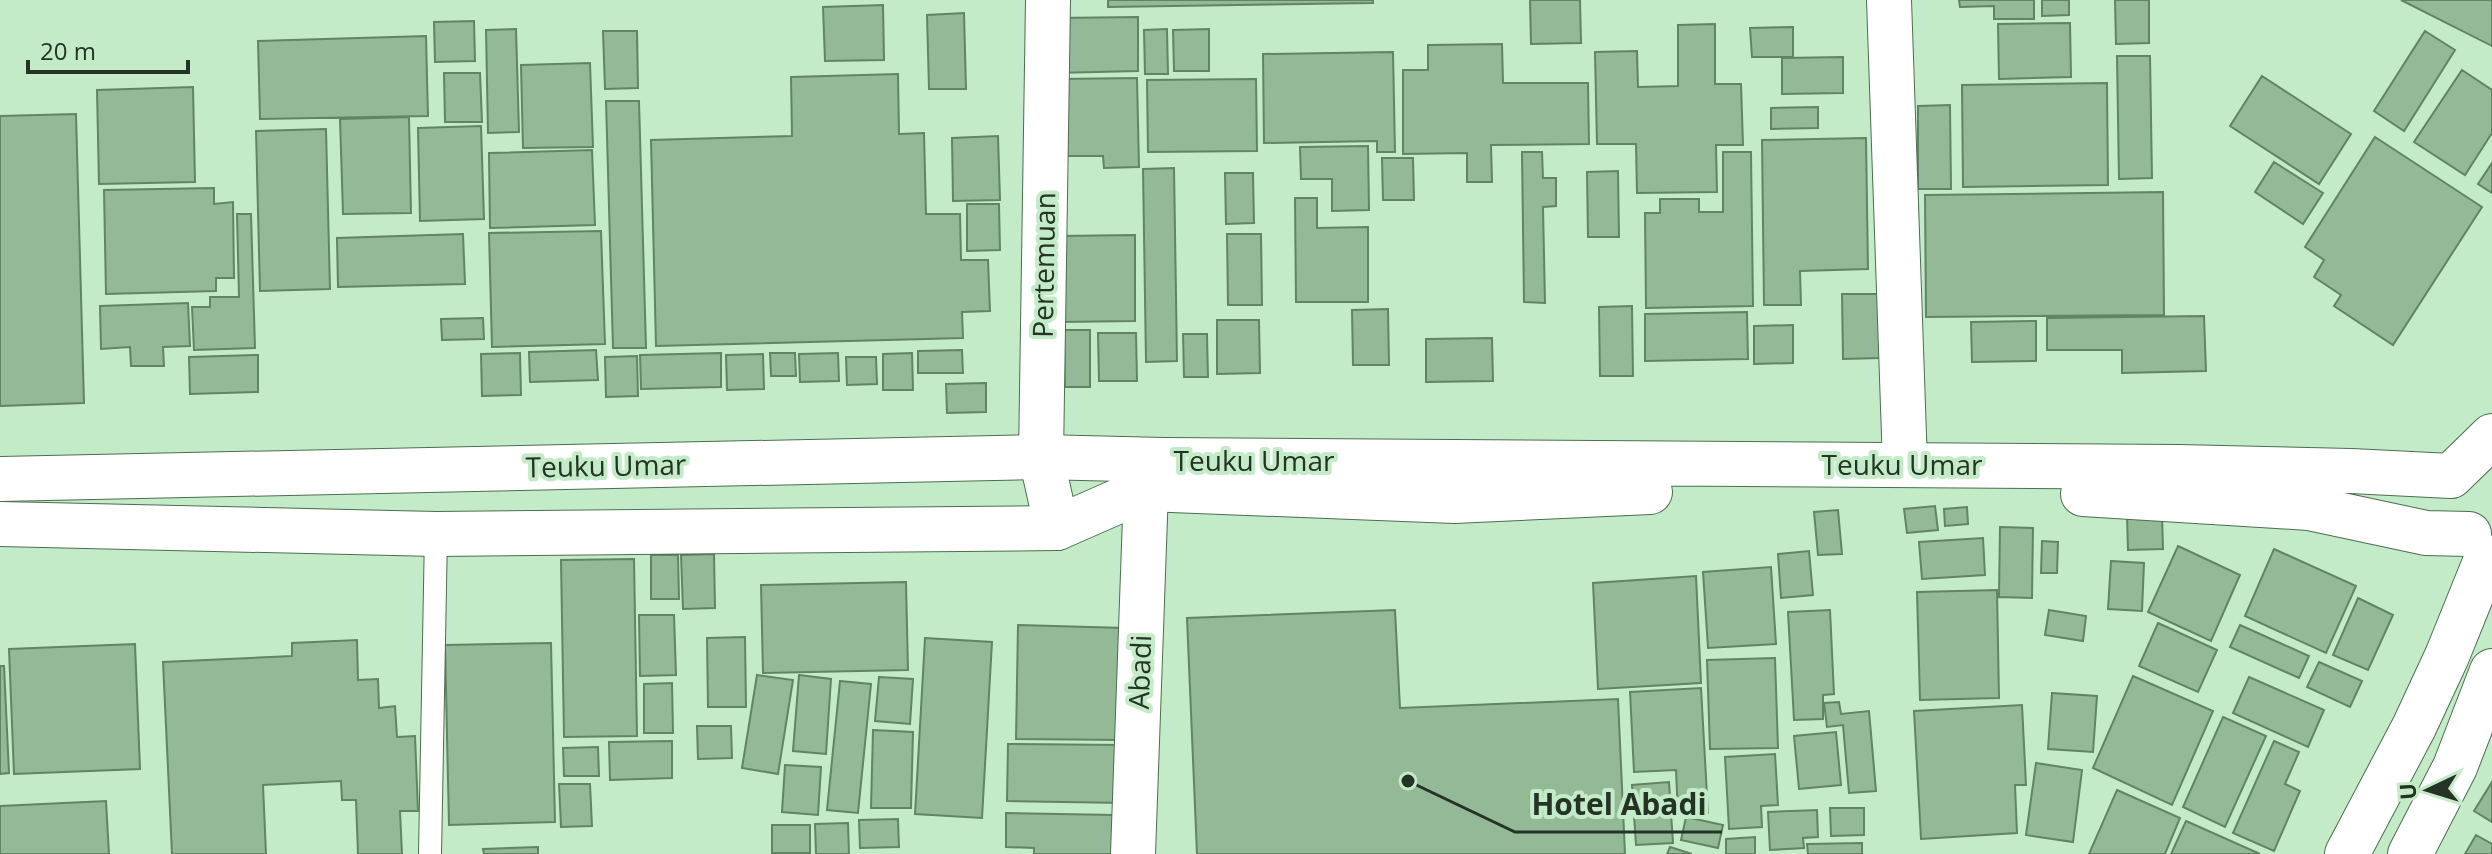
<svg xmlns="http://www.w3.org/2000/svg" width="2492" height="854" font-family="'Open Sans',sans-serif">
<rect width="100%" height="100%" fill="#c4ebc7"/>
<path fill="#94b996" stroke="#618463" stroke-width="2" d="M1108,0H1373V3L1108,7Z
M1530,0H1580L1581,43L1531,44Z
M1959,0H2034V19H1994V6L1960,7Z
M2042,0H2069V15L2042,16Z
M2115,0H2149V43L2116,44Z
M2401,0H2492V46Z
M883,5L884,60L825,61L823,7Z
M964,13L966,89H929L927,15Z
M1138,17V71L1054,73L1053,18Z
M474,21L475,61L435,62L434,22Z
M2070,23L2071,77L1999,79L1998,24Z
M1715,24V84H1741L1743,145H1716L1717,192L1637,193L1636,144H1597L1595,52L1637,51L1638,87L1678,86V25Z
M1793,27V57H1752L1750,28Z
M516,29L519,132L488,133L486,30Z
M1167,29L1168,74H1145L1144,30Z
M1209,29V71H1174L1173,30Z
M603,31H637L638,88L605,89Z
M2425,31L2455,50L2404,131L2374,111Z
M426,36L428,116L260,119L258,41Z
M1502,44L1503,83H1588L1589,144L1491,145L1492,182H1467V153L1403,154V70H1428V45Z
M1393,52L1395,152H1377V141L1264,143L1263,54Z
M2117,56H2150L2152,178L2119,179Z
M1843,57V93L1782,94V58Z
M590,63L593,147L523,148L521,65Z
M2462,70L2492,90V133L2465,175L2414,142Z
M444,73H480L482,122H445Z
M898,74L899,134L924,133L926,214H960L961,260H988L990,311L962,312L963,338L656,346L651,140L792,136L791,77Z
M2262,76L2351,134L2319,184L2230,126Z
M1137,78L1139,167L1104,168L1103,156H1060L1058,79Z
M1256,79L1257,151L1148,152L1147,80Z
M2107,83L2108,185L1963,187L1962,85Z
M193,87L195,182L99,184L97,90Z
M606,101H639L646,348H613Z
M1950,105L1951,189H1918V106Z
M1818,107V128L1771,129V108Z
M76,114L84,403L0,406V116Z
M409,117L411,213L343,214L340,119Z
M481,126L484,219L420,221L418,128Z
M326,129L330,289L260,291L256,131Z
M998,136L1000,200L953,201L952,138Z
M2375,137L2482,207L2393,345L2334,306L2341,295L2314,277L2324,260L2305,247Z
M1866,138L1868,269L1800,271L1801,305H1764L1762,140Z
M1368,146L1369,210L1332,211V179H1301L1300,147Z
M592,150L595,225L490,228L489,153Z
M1522,152H1542L1543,178H1556V206L1543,207L1545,303L1524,302Z
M1723,152H1751L1753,306L1646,308L1645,213H1660V199H1699V212H1723Z
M1382,158H1413L1414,200H1383Z
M2274,162L2323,193L2303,224L2255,192Z
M2492,163V193L2478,184Z
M1174,168L1177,361L1146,362L1143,169Z
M1618,171L1619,237H1588L1587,172Z
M1225,173H1253L1254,223L1226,224Z
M214,188V204L233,202L234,278H216V291L106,294L104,190Z
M2163,192L2164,315L1926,317L1925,195Z
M1295,198H1317V228L1368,227V302H1296Z
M967,204H999L1000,250L967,251Z
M237,214H251L255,348L194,350L192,307H210V297H239Z
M601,231L605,344L492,347L489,233Z
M463,234L465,284L338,287L337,238Z
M1227,234H1261L1262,305H1228Z
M1135,235V321L1060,322L1058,236Z
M1842,294H1881V358L1843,359Z
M188,303L190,346L163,347L164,366H131L130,347L101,349L100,306Z
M1632,306L1633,376H1600L1599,307Z
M1388,309L1389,365H1353L1352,310Z
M1747,312L1748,359L1645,361V314Z
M2204,316L2206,371L2122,373V350H2047V318Z
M483,318L484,339L442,340L441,319Z
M1217,320H1259L1260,373L1217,374Z
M2036,321V361L1972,362L1971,322Z
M1793,325V363L1754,364V326Z
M1064,330H1090V387H1065Z
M1098,333H1136L1137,381H1099Z
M1183,334H1207L1208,377H1184Z
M1492,338L1493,381L1426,382V339Z
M596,350L598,380L530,382L529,352Z
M962,350L963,373H918V351Z
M520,353L521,395L482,396L481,354Z
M721,353V387L641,389L640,355Z
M770,353H795L796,376H771Z
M838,353L839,381L800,382L799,354Z
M912,353L913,390H883V354Z
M763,354L764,389L727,390L726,355Z
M258,355V392L190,394L189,357Z
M637,356L638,396L606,397L605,357Z
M846,357H876L877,384L847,385Z
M986,383V412L947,413L946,384Z
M1935,506L1938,530L1907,533L1904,509Z
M1967,507L1968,524L1945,526L1944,509Z
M1838,510L1842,554L1818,555L1814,512Z
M2162,514L2163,549L2128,550L2127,515Z
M2000,527L2033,528L2032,598L1999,597Z
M1983,538L1985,575L1922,579L1919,542Z
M2042,541L2058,542L2057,573H2041Z
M2178,546L2240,575L2211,641L2148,612Z
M2274,549L2356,586L2326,653L2245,616Z
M1809,551L1813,595L1781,598L1778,554Z
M714,554L715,608L683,609L681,555Z
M651,555H678L679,599H651Z
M634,559L637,736L564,737L561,560Z
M2111,561L2144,563L2142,611L2108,609Z
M1771,567L1776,644L1708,648L1703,572Z
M1696,576L1701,683L1598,689L1593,583Z
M906,582L908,670L763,673L761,585Z
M1997,590L1999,698L1920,700L1917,592Z
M2358,598L2393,615L2368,670L2333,655Z
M1395,610L1400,708L1618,699L1625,854H1197L1187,618Z
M1830,610L1834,694L1823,695V719L1794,720L1788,612Z
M2049,610L2086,616L2083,641L2045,635Z
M639,615H674L676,675L640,676Z
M2158,623L2217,650L2198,692L2139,666Z
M1018,625L1125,628L1122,740L1016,739Z
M2240,625L2309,656L2299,678L2230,647Z
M745,637L746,707H708L707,638Z
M925,638L992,642L982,818L915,814Z
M357,640L358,680L378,679L379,708L395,706L397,737L415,736L418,811H400L402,854H358L356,800H342L341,781L263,785L266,854H172L163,662L292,656V643Z
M551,643L555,822L449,825L445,645Z
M135,644L140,769L14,774L9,649Z
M1775,658L1778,748L1710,749L1707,660Z
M2319,662L2362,681L2350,707L2307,687Z
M0,666H4L9,773L0,774Z
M757,675L793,680L778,774L742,768Z
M799,675L831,679L826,754L793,751Z
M2133,676L2213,711L2172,805L2093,768Z
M879,677L913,679L910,724L875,721Z
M2249,677L2324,710L2308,747L2233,713Z
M840,681L871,684L858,813L827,810Z
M672,683L673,733H644V684Z
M1701,688L1708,813L1678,815L1676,770L1634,772L1630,692Z
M2052,693L2097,696L2093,752L2048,749Z
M1839,702L1841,714L1869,711L1876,791L1849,793L1843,725L1827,727L1824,703Z
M2022,705L2026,785H2015L2017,833L1921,839L1914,711Z
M2223,717L2266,736L2225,827L2183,807Z
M697,726H731L732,758L698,759Z
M873,730L913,732L911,808H871Z
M1836,732L1841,785L1799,789L1794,736Z
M672,741V778L610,780L609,742Z
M2274,741L2299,752L2285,784L2300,791L2274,851L2233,833Z
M1008,744L1124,745V803L1007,801Z
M598,747L599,776H564L563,748Z
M1775,754L1778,805L1761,806L1762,827L1729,829L1725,757Z
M2036,763L2082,770L2073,842L2026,835Z
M785,765L821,767L818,815L782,812Z
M1669,782L1673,843L1636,845L1632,785Z
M2492,782V822L2474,811Z
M559,784H590L592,826L561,827Z
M2117,790L2180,818L2165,854H2089Z
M106,801L109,854H0V806Z
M1830,808H1864V835L1831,836Z
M1817,810L1818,837L1803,838L1804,848L1770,850L1768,812Z
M1006,813L1115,815V854H1034V848L1006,847Z
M1686,817L1723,825L1718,848L1681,840Z
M898,819L899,847L860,848L859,820Z
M2186,821L2260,854H2171Z
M848,823L849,854H816L815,824Z
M772,825H810V853H772Z
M2476,835L2492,844V854H2465Z
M1755,837V854H1726V839Z
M1862,843V854H1808L1807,844Z
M538,847V854H484L483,849Z
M1670,847L1692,854H1667Z"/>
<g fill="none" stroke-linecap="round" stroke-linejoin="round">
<g stroke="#4b6e4e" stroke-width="24">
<path id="service" d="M430,854L436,534"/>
</g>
<g stroke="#4b6e4e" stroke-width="46">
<path id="minor" d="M1048,0L1041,457L1057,528
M1889,0L1905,465
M1133,854L1146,489"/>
</g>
<g stroke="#4b6e4e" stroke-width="46">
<path id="secondary" d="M2347,854L2414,727L2447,656L2487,557
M2410,854L2455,767L2492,671"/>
</g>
<g stroke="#4b6e4e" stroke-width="46">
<path id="trunk" d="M0,479L1041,457L1164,460L2179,467L2351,471L2451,476L2492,436
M2083,494L2309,508L2426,533L2469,534
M0,524L436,534L1057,528L1146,489L1454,501L1650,492"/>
</g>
<use href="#service" stroke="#fff" stroke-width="22"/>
<use href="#minor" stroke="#fff" stroke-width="44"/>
<use href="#secondary" stroke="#fff" stroke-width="44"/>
<use href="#trunk" stroke="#fff" stroke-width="44"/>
</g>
<g text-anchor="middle" stroke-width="8" stroke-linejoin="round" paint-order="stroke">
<g font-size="28" fill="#243325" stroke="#c4ebc7">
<text transform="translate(1044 265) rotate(-89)" y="10">Pertemuan</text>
<text x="1254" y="471">Teuku Umar</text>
<text x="1902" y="475">Teuku Umar</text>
<text transform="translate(606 466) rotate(-1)" y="10">Teuku Umar</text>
<text transform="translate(1140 672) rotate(-88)" y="10">Abadi</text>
</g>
</g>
<path fill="none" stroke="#243325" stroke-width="3" d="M1408 781L1515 832H1722"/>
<circle fill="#243325" stroke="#c4ebc7" stroke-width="3" cx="1408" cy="781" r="8"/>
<g font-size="30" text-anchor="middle" font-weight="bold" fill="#243325" stroke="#c4ebc7" stroke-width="8" stroke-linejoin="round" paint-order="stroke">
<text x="1619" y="815">Hotel Abadi</text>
</g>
<g transform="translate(2428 790) rotate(266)" stroke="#c4ebc7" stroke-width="6" paint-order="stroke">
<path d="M0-6L14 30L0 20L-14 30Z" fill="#243325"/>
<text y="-12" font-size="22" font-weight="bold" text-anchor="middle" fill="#243325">U</text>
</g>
<path d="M28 60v12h160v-12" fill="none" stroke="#243325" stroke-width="4"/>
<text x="40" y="60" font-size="24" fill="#243325" stroke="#c4ebc7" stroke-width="6" paint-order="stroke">20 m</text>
</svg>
